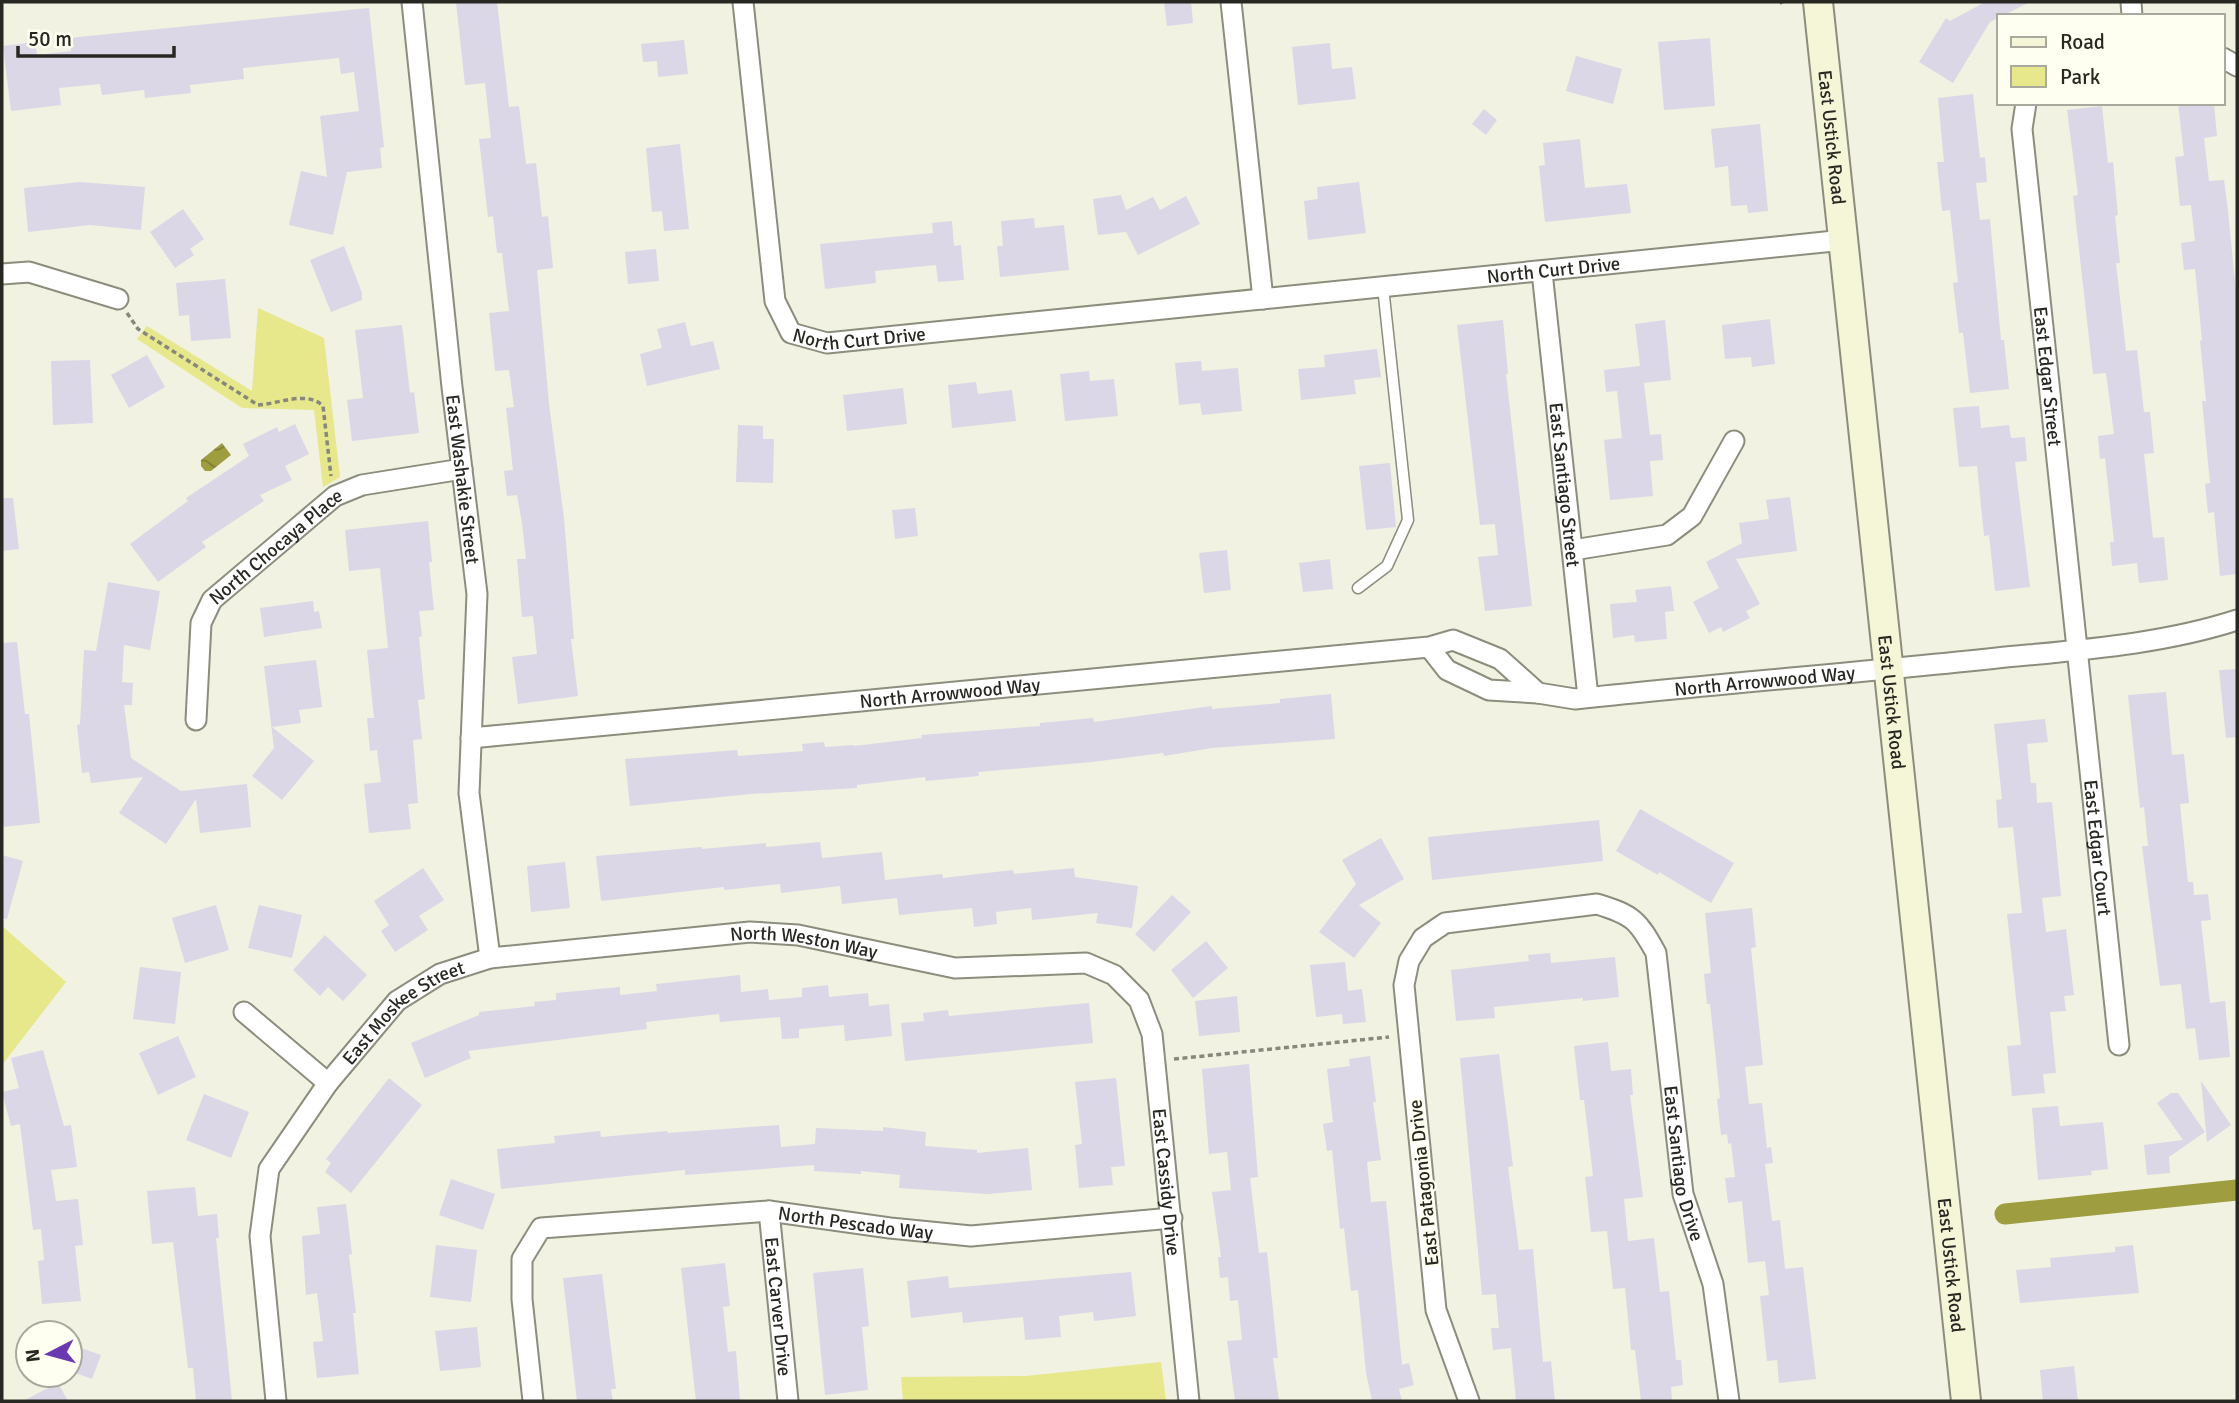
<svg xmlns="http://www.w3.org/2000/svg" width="2239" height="1403" font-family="Signika,sans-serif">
<defs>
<pattern id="water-waves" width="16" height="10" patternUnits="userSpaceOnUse" patternTransform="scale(1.75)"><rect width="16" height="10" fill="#9e9d3f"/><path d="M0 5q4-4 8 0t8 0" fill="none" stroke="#818034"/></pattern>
</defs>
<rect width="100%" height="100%" fill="#f1f2e1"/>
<path fill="#e7e78c" d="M258,308L324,338L340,477L323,487L314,410L242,408L137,339L147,326L252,391Z
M2,926L66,982L2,1065Z
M1161,1362L1166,1401H903L901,1377L1026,1376Z"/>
<path fill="url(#water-waves)" d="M222,443L231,455L211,471H205L201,466V460Z"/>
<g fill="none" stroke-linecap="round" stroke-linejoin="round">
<path stroke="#9e9d3f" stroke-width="21" d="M2005,1214L2237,1190"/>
</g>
<path fill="#dbd7e7" d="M456,2H497L509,107L519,106L526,164L536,163L542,217L548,216L553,268L537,270L549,404L564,518L574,639H571L578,696L518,704L512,657L537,654L533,616L522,617L517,559H526L522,523L517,495L507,496L504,471L513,470L506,408L514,407L509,370L495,371L489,313L509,311L502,253H497L493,216L488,217L479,139L491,138L485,83L465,85Z
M1164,2H1191L1193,23L1167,26Z
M1985,2H2030L1990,22L1953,83L1919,62L1946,18L1950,21Z
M369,8L384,147L380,148L382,168L347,172L333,235L289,225L301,171L327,177L320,116L359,111L354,72L341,74L339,58L243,68L244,79L190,85L191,93L145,98L144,90L102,95L100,84L59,88L61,105L11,111L3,46L35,42L37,55L71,51L69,38Z
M1710,38L1715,106L1664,110L1658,42Z
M684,40L688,74L658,77L657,61L643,62L641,44Z
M1330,43L1332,69L1352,67L1356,99L1298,105L1292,47Z
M1576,56L1622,69L1613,104L1566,91Z
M1973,94L1980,158L1985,157L1987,182L1976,183L1980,220L1990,219L2001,340H2004L2009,389L1970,393L1963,333H1959L1953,283L1958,282L1950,210L1942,211L1937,162H1944L1938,98Z
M2178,103H2214L2217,136L2204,138L2209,181L2224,180L2228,211L2237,302V574L2220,576L2214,512L2208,513L2205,484L2210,483L2202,401H2206L2200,341L2202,340L2195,269L2184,270L2181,243L2195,241L2191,205L2180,206L2175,157L2184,156Z
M2102,106L2108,163L2113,162L2118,215L2115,216L2120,263H2116L2126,351L2137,350L2144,412H2150L2154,453L2144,454L2153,538L2164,537L2168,580L2139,583L2137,563L2112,566L2110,542H2114L2105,458L2100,459L2098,436L2114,434L2106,373L2093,374L2073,196L2078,195L2067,110Z
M1484,109L1497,120L1486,135L1472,124Z
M1760,124L1768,211L1748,213L1747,205L1731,206L1728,166L1715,168L1711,129Z
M1580,139L1585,188L1627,184L1631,213L1545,222L1539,166L1545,165L1543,143Z
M680,144L689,229L664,231L662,211L652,212L646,148Z
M80,182L145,187L141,230L90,225L28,232L24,188Z
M1359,182L1366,233L1308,240L1304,201L1318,199L1317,187Z
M1121,195L1126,210L1153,197L1160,210L1186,196L1200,224L1138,255L1126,232L1098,235L1093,199Z
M183,209L204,239L190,249L194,255L175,268L150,232Z
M1034,218L1035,228L1064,225L1069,270L1000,277L997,246H1003L1001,221Z
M952,221L954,246L961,245L964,280L938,282L936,265L875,271L876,283L825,289L820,244L933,233L932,223Z
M344,246L362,293V300L331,312L310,260Z
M656,249L659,281L628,284L625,252Z
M225,279L231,338L191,341L189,315L179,316L176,283Z
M1770,319L1775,364L1752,367L1751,357L1725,359L1722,325Z
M1503,320L1508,374H1506L1532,606L1485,611L1478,557L1498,555L1495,524L1480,525L1457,325Z
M1665,320L1671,380L1644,383L1650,435L1661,434L1663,460L1650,461L1653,496L1610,500L1604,440L1622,438L1617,391L1606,392L1604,370L1640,366L1635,324Z
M685,322L691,346L713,341L720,369L647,386L640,354L662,348L657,329Z
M402,325L410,393L414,392L419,433L352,441L347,400L363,398L355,330Z
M1377,349L1381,377L1354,380L1356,394L1301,400L1298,369L1325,367L1324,355Z
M147,355L165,387L129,408L111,375Z
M90,360L93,423L53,425L51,361Z
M1201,361L1202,371L1238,368L1242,411L1202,415L1200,403L1179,405L1175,363Z
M1089,371L1090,381L1114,379L1118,416L1065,421L1060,374Z
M976,382L978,394L1012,390L1016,421L952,428L948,385Z
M903,388L907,424L847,431L843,395Z
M1979,406L1981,428L2009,425L2011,438L2025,437L2027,461L2015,462L2030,587L1995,591L1989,535L1984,536L1977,466L1959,467L1953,408Z
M295,424L309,454L285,466L292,480L260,495L264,501L202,542L206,547L158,582L130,544L188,501L186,498L249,456L243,444L277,427L279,432Z
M738,425L763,426V439H774L773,483L736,482Z
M1390,463L1396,527L1366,530L1359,466Z
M1790,497L1797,551L1736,559L1760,604L1746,611L1750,618L1723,632L1721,627L1709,633L1693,602L1719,588L1706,562L1742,543L1739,523L1769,519L1766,500Z
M2,498H13L19,549L2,551Z
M915,508L918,536L895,539L892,510Z
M428,521L432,562H429L434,610L419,611L422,636L419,637L425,699L418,700L422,739L413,740L418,803L408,804L411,829L369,833L364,784L381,782L377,750L370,751L367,718H374L367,650L388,648L380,568L349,571L345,530Z
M1227,550L1231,590L1204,593L1199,553Z
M1330,559L1333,589L1303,592L1299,563Z
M108,582L160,591L150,650L124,645L122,682L133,683L132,705H124L131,758L181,791L247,784L251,827L200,833L196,799L166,844L119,813L143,777L91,783L89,772L82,773L77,725L80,724L84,650L96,651Z
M1671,586L1674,611L1665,612L1667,639L1635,642L1634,635L1613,638L1610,604L1637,602L1635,590Z
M313,601L314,612L319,611L322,628L264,637L260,608Z
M17,642L25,714H29L40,823L2,827V643Z
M316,660L322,707L299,710L301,723L272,727L314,761L282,800L252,776L274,748L264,666Z
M2237,669V737L2226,738L2219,670Z
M2166,692L2172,755L2184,754L2189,803L2180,804L2188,882H2193L2194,895L2208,894L2211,920L2201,921L2210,1003L2225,1001L2230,1057L2199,1060L2195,1028L2186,1029L2181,984L2160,986L2142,846H2148L2144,807L2140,808L2128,695Z
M1331,694L1335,739L1212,748L1164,756L1163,753L1092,762L978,772L979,776L926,781L925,777L857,785V788L751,794L630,806L625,759L737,750L738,756L803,751L802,744L824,742L825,747L854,745V746L922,738L921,735L1040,726V723L1093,718L1094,722L1212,706V709L1280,703V699Z
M2045,719L2048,742L2027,744L2031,783H2036L2037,803L2052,802L2061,896L2042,898L2046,932L2066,929L2074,995L2064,996L2066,1011L2050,1012L2056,1073L2043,1074L2045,1093L2012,1096L2007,1046L2021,1045L2007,914L2022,913L2013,827L1998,828L1996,800L2002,799L1994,724Z
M1640,809L1734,863L1711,903L1659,872L1658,875L1616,851Z
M1599,820L1603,861L1432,880L1428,837Z
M1381,838L1404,879L1359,905L1381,923L1354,958L1319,932L1356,884L1342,860Z
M820,842L822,858L882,852L885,880L942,874L943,878L1013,870L1014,874L1074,868L1075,877L1138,886L1132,928L1096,923L1098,913L1032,920L1031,908L996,912L997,924L974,927L972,908L899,915L897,898L842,904L840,886L781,893L780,884L724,890V887L601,901L596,856L702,847V849L766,843V847Z
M2,855L23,861L7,919L2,918Z
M565,862L570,908L531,912L527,866Z
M423,868L444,900L419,916L428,930L395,952L381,931L389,925L374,901Z
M1172,895L1191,912L1154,952L1135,934Z
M216,905L229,950L185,963L172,918Z
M259,905L302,915L292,958L248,948Z
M1752,908L1756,947L1751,948L1763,1065L1745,1067L1749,1104L1762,1103L1767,1148L1771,1147L1773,1163L1765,1164L1772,1221L1780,1220L1785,1269L1803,1267L1816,1379L1779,1383L1777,1360L1767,1361L1760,1296L1769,1295L1765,1261L1748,1263L1742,1201L1728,1203L1725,1178L1735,1177L1731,1143L1728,1144L1727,1134L1721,1135L1717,1099L1720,1098L1710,1004H1707L1704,974L1711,973L1705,913Z
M325,935L367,975L343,1001L328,987L320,996L293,970Z
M1206,941L1228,968L1193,998L1171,970Z
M1550,953L1551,963L1615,957L1619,997L1583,1001V998L1494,1007L1495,1018L1456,1021L1451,970L1529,961L1528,955Z
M1345,962L1348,991L1362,989L1366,1022L1343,1024L1342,1014L1316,1017L1310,965Z
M140,967L181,972L175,1024L133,1019Z
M740,975L741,992L768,989L769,1000L802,997V988L828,985L829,997L868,993L869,1006L889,1004L892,1036L845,1041L844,1025L799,1029V1038L782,1039L780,1017L720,1022L719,1014L646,1022L647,1029L468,1051L471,1058L425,1078L411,1043L479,1015V1012L535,1006L534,1002L556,1000V993L620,987V995L657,991L656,984Z
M1237,996L1240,1032L1199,1036L1195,1001Z
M1089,1003L1093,1043L905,1061L901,1023L924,1021L923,1013L948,1010L949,1016Z
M178,1036L196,1077L158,1095L139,1053Z
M1608,1042L1611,1071L1631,1069L1633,1095H1630L1643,1197L1624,1199L1628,1241L1654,1238L1660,1292L1669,1291L1676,1360H1681L1683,1385L1671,1387L1672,1401H1641L1635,1350H1631L1625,1288L1613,1289L1607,1231L1591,1232L1585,1177L1593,1176L1584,1100H1580L1574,1046Z
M43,1050L64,1126L71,1125L77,1167L51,1170L56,1201L78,1199L83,1245L75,1246L81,1301L42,1304L38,1261L44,1260L41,1229L33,1230L20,1124L11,1126L2,1092L19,1088L11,1058Z
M1499,1054L1513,1166L1508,1167L1519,1250L1533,1249L1543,1362L1551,1361L1555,1401H1516L1511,1348L1493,1350L1491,1328H1499L1496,1294L1482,1295L1460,1058Z
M1370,1056L1376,1102H1373L1381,1160L1367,1162L1371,1202L1386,1201L1402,1365L1409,1363L1414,1385L1399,1389L1402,1401H1372L1366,1373L1358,1290L1351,1291L1344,1228L1340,1229L1332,1150L1327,1151L1323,1124L1333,1122L1327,1069L1350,1066L1349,1059Z
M1249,1064L1258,1177L1250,1178L1259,1253L1267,1252L1278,1358H1273L1279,1401H1235L1227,1341L1242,1340L1238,1300L1230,1301L1228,1277L1220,1278L1218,1257H1221L1212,1192L1231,1190L1227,1152L1209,1154L1202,1069Z
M389,1078L422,1105L351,1193L325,1172L331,1163L326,1159Z
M1116,1078L1125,1166L1111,1167L1113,1185L1079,1188L1075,1145L1082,1144L1075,1082Z
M2201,1081L2231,1125L2207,1142Z
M2171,1093H2178L2205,1132L2169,1157L2170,1173L2147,1175L2144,1145L2183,1140L2157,1103Z
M204,1094L249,1112L231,1158L186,1140Z
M2058,1106L2060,1126L2103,1122L2108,1169L2091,1171L2092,1175L2038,1180L2032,1108Z
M779,1125L781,1147L815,1144L816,1128L883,1131V1127L926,1132L925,1146L977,1150V1153L1028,1148L1032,1190L988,1194L899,1188L900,1175L861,1171V1174L814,1171V1165L685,1175V1170L501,1189L497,1149L555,1143L554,1136L600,1131L601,1137L667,1131L668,1133Z
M451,1179L495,1194L483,1230L439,1215Z
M195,1187L198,1216L217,1214L219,1238H216L232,1401H196L193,1368H188L173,1242L152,1244L147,1191Z
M346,1204L352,1254L349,1255L356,1313H353L359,1374L317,1378L313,1342L323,1341L317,1293L306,1295L302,1236L320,1234L317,1207Z
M436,1245L477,1250L471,1302L430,1297Z
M2133,1245L2139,1293L2020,1303L2016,1270L2051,1267L2050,1258L2115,1252V1247Z
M725,1263L730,1306L723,1307L728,1352L736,1351L740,1401H696L681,1268Z
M863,1268L869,1326L862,1327L868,1390L825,1395L813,1273Z
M1131,1272L1136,1316L1094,1321L1093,1312L1059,1316L1061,1337L1025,1340L1023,1317L963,1323L962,1312L911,1318L907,1281L948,1276L949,1288Z
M602,1274L616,1389H611L613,1401H577L563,1278Z
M477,1327L481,1367L440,1371L435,1331Z
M70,1344L101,1355L92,1379L70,1371Z
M2074,1366L2078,1401H2043L2040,1370Z
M58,1383L68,1401H23Z"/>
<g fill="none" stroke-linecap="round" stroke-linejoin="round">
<g stroke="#8c8d7d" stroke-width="13">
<path id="service" d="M1358,588L1387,566L1408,520L1383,287"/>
</g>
<g stroke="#8c8d7d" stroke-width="23">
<g id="minor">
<path id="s1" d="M412,2L452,387L477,594L469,793L490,958"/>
<path id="s2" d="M743,2L775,301L791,333L827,343L1844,240"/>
<path d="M1231,2L1263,299"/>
<path d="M2131,2L2132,16"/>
<path d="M2223,58L2237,66"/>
<path id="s3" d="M2026,103L2022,129L2119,1045"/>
<path id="s4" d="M1542,272L1588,697"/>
<path d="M2,274L29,272L118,299"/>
<path d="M1573,550L1667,535L1692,516L1734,441"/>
<path id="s5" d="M1538,693L1575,699C1715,684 1856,673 1997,658C2077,650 2160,645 2237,620"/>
<path id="s6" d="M196,720L201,623L212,600L335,496L362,485L462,469"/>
<path id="s7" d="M471,738L1429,647L1453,640L1500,659L1538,693L1489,690L1447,670L1429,647"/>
<path d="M244,1012L328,1083"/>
<path id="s8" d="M769,1211L788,1401"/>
<path id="s9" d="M276,1401L260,1236L269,1169L328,1083L397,1001L440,974L490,958L750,932L798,935L955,968L1086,963L1114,975L1139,1000L1152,1034L1189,1401"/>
<path id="s10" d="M533,1401L522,1299V1259L541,1228L769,1211L890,1228L971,1236L1172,1218"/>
<path id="s11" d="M1469,1401L1436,1310L1404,985L1409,961L1423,938L1445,923L1597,904C1633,915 1638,920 1656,953L1683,1194L1713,1284L1729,1401"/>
</g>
</g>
<g stroke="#8c8d7d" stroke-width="32">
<g id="secondary">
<path id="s12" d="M1818,2L1966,1401"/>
</g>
</g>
<path stroke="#87877c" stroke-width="3.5" stroke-dasharray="5 3.5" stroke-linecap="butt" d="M1781,2L1782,4
M127,313L138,329L258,405C278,404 307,390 323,406L331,476
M1174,1059L1389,1037"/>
<use href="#service" stroke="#fff" stroke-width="10"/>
<use href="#minor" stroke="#fff" stroke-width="19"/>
<use href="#secondary" stroke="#f5f5d8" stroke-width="28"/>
</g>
<g text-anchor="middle" stroke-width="5" stroke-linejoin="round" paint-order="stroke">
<g font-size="19" fill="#282822" stroke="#fffff1">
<text dy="7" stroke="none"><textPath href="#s12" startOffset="136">East Ustick Road</textPath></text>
<text dy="7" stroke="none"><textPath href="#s2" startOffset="1104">North Curt Drive</textPath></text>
<text dy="7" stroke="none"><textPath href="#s2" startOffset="406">North Curt Drive</textPath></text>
<text dy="7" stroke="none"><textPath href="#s3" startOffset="275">East Edgar Street</textPath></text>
<text dy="7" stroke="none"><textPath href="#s1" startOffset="480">East Washakie Street</textPath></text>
<text dy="7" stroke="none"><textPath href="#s4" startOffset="214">East Santiago Street</textPath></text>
<text dy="7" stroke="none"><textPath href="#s6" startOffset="206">North Chocaya Place</textPath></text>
<text dy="7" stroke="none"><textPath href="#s5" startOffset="228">North Arrowwood Way</textPath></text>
<text dy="7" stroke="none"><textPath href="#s7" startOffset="481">North Arrowwood Way</textPath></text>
<text dy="7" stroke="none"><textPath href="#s12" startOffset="704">East Ustick Road</textPath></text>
<text dy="7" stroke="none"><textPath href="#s3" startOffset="749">East Edgar Court</textPath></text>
<text dy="7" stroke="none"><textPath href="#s9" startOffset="864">North Weston Way</textPath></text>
<text dy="7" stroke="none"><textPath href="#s9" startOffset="443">East Moskee Street</textPath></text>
<text dy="7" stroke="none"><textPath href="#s11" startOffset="947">East Santiago Drive</textPath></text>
<text dy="7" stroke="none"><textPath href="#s9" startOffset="1400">East Cassidy Drive</textPath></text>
<text transform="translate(1423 1183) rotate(-96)" y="7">East Patagonia Drive</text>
<text dy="7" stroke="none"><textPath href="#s10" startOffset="495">North Pescado Way</textPath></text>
<text dy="7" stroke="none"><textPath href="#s12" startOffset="1270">East Ustick Road</textPath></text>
<text dy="7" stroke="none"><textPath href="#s8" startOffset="96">East Carver Drive</textPath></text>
</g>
</g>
<rect width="2239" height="1403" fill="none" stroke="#282822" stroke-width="7"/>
<rect x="1997" y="14" width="228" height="91" fill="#fffff1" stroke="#a9a99e" stroke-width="2"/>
<rect x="2011" y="37" width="35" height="10" fill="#f5f5d8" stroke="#a9a99e" stroke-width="2"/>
<text x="2060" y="49" font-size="21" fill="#282822">Road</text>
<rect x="2011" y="66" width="35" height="21" fill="#e7e78c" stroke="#a9a99e" stroke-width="2"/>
<text x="2060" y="84" font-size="21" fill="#282822">Park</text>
<g transform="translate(49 1354) rotate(264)"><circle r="33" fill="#fffff1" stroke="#a9a99e" stroke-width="2"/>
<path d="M0-5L12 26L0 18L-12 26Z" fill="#6a38af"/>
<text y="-10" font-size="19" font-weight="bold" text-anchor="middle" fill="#282822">N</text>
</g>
<path d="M18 46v10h156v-10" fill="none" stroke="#282822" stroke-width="3.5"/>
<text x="28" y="46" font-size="21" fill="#282822" stroke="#fffff1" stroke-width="5" paint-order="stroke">50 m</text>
</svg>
